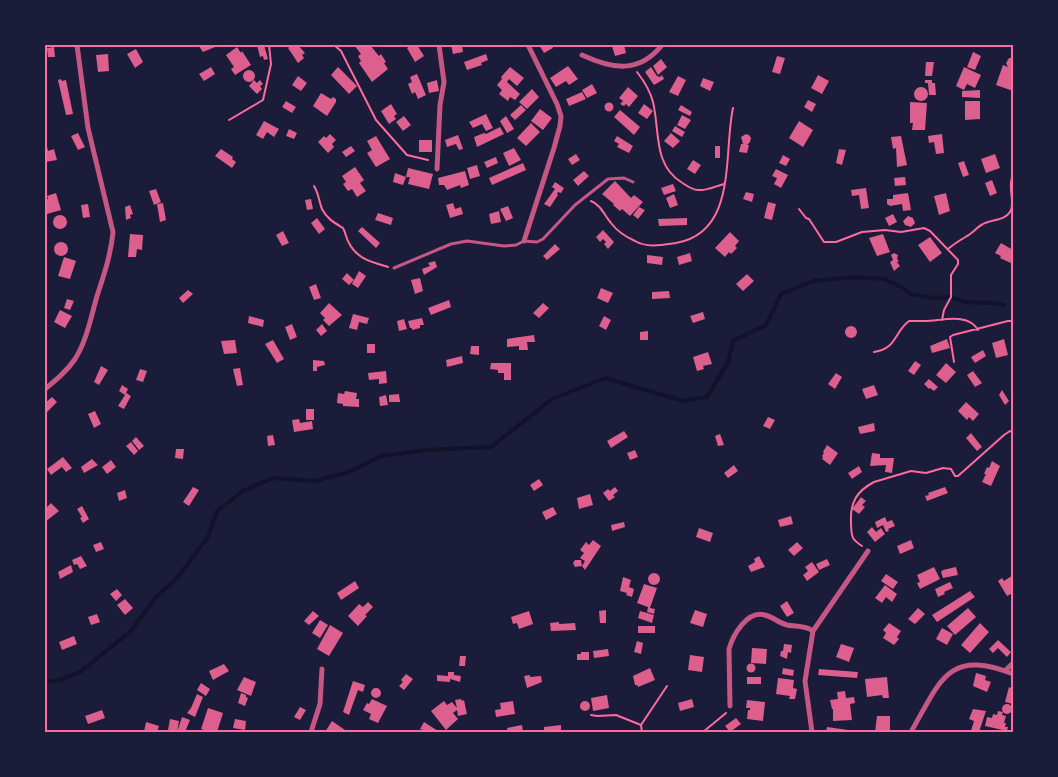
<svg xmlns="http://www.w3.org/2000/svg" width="1058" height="777" font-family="'Crimson Pro',serif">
<rect width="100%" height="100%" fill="#1b1b3a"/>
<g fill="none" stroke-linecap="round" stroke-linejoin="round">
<path stroke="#12122b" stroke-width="4" d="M45,682L60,680L80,672L130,632L156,597L177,578L208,537L217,511L243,491L273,478L314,481L349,472L381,456L426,450L491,447L552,399L605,378L683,401L707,397L728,362L733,341L766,325L781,294L813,281L855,277L884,279L900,286L911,294L933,298L951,297L964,302L993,303L1004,305"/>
</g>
<path fill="#dd5f8e" d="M198,45H220L203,52Z
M257,45H264L268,59L264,60L263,56L260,57Z
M292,45H298L305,53L302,55L304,58L298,63L288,48Z
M354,45H370L379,56L381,54L386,62L384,63L388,69L372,82L359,63L361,61L358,56L361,54Z
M412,45H417L424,56L415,62L407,48Z
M451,45H462L463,52L453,54Z
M539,45H552L553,48L544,53Z
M624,45L626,53L615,56L612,46Z
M54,47L55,57H48L47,48Z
M237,47L241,53L242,51L251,65L235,75L231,69L234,67L226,55Z
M136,49L143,62L135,68L127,54Z
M973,52L981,56L975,70L967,67Z
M108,54L109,71L98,72L96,55Z
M486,54L488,60L481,63L482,65L467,70L464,62Z
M777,56L785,58L780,74L772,72Z
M1009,58H1013V67H1010L1013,68V91L996,85L1003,65L1008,67L1006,63Z
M661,59L667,67L658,75L653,66Z
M926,62H934L932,76H925Z
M568,66L578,79L569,85L566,81L556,87L550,78Z
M211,67L215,74L204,81L199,74Z
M338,67L357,86L349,94L331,75Z
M510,67L524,78L517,86L509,79L507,82L520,94L515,100L510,97L508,101L499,94L502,90L497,85L502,79L501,77Z
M651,67L657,76L660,77L662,75L664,79L654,85L645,72Z
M964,67L981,75L975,88L967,84L964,90L956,86Z
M243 76a6 6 0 1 1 12 0a6 6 0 1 1-12 0Z
M417,74L426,95L418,99L415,92L412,94L408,84L412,82L410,77Z
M818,75L829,81L822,94L811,88Z
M298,76L307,83L301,91L292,85Z
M678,76L686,80L678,96L669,92Z
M703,78L714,82L710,91L700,86Z
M61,79L62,81L66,80L73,114L66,115L58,80Z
M254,80L257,83L260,80L263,84L260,86L262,89L257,94L249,86Z
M437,80L439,91L429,93L427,83Z
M925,80H932V83H935L936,95H929L928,83H925Z
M592,84L597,93L587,98L582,90Z
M628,87L638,96L629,107L626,104L624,106L620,104L623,101L619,98Z
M914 94a7 7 0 1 1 14 0a7 7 0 1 1-14 0Z
M532,89L539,97L527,109L519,102Z
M980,90V98L962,97V91Z
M582,92L586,99L569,106L566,99Z
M321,93L331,99L333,97L336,99V102L327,116L313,106Z
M808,100L816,104L812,112L804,107Z
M286,101L296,107L292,113L282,107Z
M965,101H980V119L965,120Z
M910,102L927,103L925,130H912L913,123H910Z
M604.5 107a4.5 4.5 0 1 1 9 0a4.5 4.5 0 1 1-9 0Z
M391,104L397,114L394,116L396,119L389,124L381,111Z
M644,104L653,111L647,119L638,113Z
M521,105L526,110L515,120L510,115Z
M681,105L692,112L690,116L678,110Z
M540,109L552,118L543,130L531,121Z
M620,110L640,127L634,135L614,117Z
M486,114L493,128L486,131L482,124L473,128L469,122Z
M682,115L691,120L685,129L677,125Z
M404,116L411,125L403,131L396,122Z
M506,116L514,129L507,133L500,121Z
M264,121L279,129L274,137L267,132L263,139L256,135Z
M799,121L813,130L803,147L789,138Z
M531,123L540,132L526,146L517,138Z
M675,126L685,132L682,137L672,131Z
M500,127L504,134L477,147L474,137L484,133L486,134Z
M289,129L297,133L294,139L286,136Z
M78,133L85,147L78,150L71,136Z
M671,133L680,141L673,148L664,141Z
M330,134L336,140L332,144L334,147L328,153L318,142L324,136L326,138Z
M746,134L749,135L751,138L750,142L747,145H749L747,153L739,152L741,144H743L741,137Z
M942,134L944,153L936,154L934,142L929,143L928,136Z
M458,135L463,149L459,150L456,144L447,147L445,140Z
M376,136L390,159L376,167L367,153L372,150L367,141Z
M617,136L633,146L629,153L617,147L619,144L614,141Z
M901,136L907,165L897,167L896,148L893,149L891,137Z
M45,138L48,151L54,149L57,160L45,162Z
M419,140H432V152H419Z
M351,146L355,151L346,157L342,152Z
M715,146H720V158H715Z
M514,148L521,160L509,166L503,153Z
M221,149L233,157L232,159L236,162L232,168L215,156Z
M839,149L846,150L842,165L836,163Z
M576,154L580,160L572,165L568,159Z
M995,154L1000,168L986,173L981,159Z
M783,155L790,159L786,166L779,163Z
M496,157L498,163L487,168L484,162Z
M693,160L701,165L695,174L687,169Z
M964,161L969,175L963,177L958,163Z
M523,163L526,170L492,185L489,178Z
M477,165L480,176L470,179L467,168Z
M355,167L364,180L360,183L366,191L357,197L352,189L348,191L343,184L346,182L342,176Z
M408,168L433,174L429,189L408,184L410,177H406Z
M776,169L788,175L781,188L774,184L777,178L772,176Z
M465,171L469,185L461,188L460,185L447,190L444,185H439L438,178Z
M584,171L589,176L578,186L573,180Z
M395,173L406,177L403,185L393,182Z
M905,177L906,185L895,186L894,178Z
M992,180L997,193L990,196L985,183Z
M615,181L631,198L634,195L643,202L630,216L622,209L620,211L613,205L614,204L602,194Z
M555,182L564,188L561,193L558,192L557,194L558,195L550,207L544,204L555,189L552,187Z
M673,184L676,191L664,195L661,188Z
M866,188L869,208L861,209L859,195L852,196L851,190Z
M156,189L161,202L154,205L149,191Z
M746,192L754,194L752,202L743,199Z
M56,193L61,210L47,214L45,208V200L48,199L47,196Z
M908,193L911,210L903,211L902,204L890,206L887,204V199H893V195Z
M946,193L950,211L939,215L934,196Z
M674,194L678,205L670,208L666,198Z
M311,199L313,209L307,210L305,200Z
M768,202L776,204L772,220L764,218Z
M163,203L166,220L160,222L157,204Z
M453,203L455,209L461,207L463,214L450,218L446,205Z
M88,204L90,217L83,218L81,205Z
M130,205L133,214L130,215L131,218L126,220L125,207Z
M508,206L513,218L506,221L500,209Z
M639,207L645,210L638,219L633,215Z
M499,211L501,222L491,224L489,214Z
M378,213L393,218L391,225L375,220Z
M893,214L897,222L889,226L885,218Z
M53 222a7 7 0 1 1 14 0a7 7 0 1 1-14 0Z
M908,216L913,218L915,223L911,227L905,225L903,221Z
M317,218L325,229L319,234L311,223Z
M687,218V225L659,226L658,219Z
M362,227L380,243L376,248L358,231Z
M603,230L614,242L608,249L604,244L606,242L603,239L600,242L596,237Z
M283,231L289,243L282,246L276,235Z
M730,232L739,241L735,246L737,248L731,254L729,252L725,257L715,248Z
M130,234L143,235L142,250L137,249L136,257H128Z
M883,234L890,252L877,256L869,238Z
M930,237L942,253L930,262L918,245Z
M54 249a7 7 0 1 1 14 0a7 7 0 1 1-14 0Z
M1001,243L1013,250V264L1000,258L1001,256L995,253Z
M555,244L560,249L547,260L543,256Z
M690,253L692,261L679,265L677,257Z
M894,253L898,255L897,259L899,261L897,262L900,266L894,271L890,262L893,260L891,255Z
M647,255L663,257L662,265L647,263Z
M64,257L76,261L70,279L58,276Z
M435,261L437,267L424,275L422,269L430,266L428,263Z
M359,271L366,276L358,288L352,284Z
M347,273L354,280L349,285L342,279Z
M747,274L754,281L743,291L736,284Z
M420,278L423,291L415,294L411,280Z
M316,284L321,298L314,300L309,287Z
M601,288L613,293L608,303L597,298Z
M188,290L193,294L183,303L179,298Z
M669,291L670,298L652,299V292Z
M67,299L74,301L70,310L64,308Z
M449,300L451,307L431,315L428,308Z
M329,303L342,315L329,326L323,320L325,318L320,313Z
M543,303L549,308L539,318L533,313Z
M60,310L72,316L65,328L54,322Z
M703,312L705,319L693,323L690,316Z
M353,314L369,318L367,324L359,322L357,330L349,328Z
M249,316L264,320L263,327L248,323Z
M604,316L611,320L606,330L599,326Z
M422,318L424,325H420V328L412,330V328H410L408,321Z
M404,319L407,329L399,331L397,321Z
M292,324L297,337L290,340L285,327Z
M322,324L327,331L321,336L316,330Z
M845 332a6 6 0 1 1 12 0a6 6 0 1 1-12 0Z
M648,331V340H640V332Z
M534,335L535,342H527L528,350H519V346L507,347V339Z
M947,339L950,348L932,353L930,346Z
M1004,339L1008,355L996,358L992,343Z
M235,340L237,353L224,354L221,341Z
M273,340L284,359L277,363L265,344Z
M367,344H375V353H367Z
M471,346H479V355L470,354Z
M983,350L986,356L975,363L971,357Z
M708,352L712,364L703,366L704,369L697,371L693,357Z
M462,356L463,363L447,367L446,360Z
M313,360L324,361L325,365L317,367V371H313Z
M915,361L921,365L914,375L908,371Z
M491,363H511V380H504V373H498V370L490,369Z
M946,363L956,372L946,383L936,375Z
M101,366L108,370L99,385L94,382Z
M240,368L243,385L237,386L233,369Z
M140,369L147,371L143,382L136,380Z
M386,371L387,383L379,384V379L369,380L368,373Z
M973,371L982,383L975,387L967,375Z
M836,373L842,377L835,389L828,384Z
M929,379L938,387L934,391L930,388L929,389L924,384Z
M122,385L128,389L126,393L131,396L124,409L118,406L125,395L119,391Z
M874,385L878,395L866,399L862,389Z
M1002,390L1009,401L1005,405L999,395Z
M345,391L357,393L356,399H359V407L343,406V404L337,403L338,393L344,394Z
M399,394L400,402H389V395Z
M386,395L388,405L380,406L379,397Z
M52,397L57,402L46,413L45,403Z
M966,402L979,414L973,421L969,417L967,420L958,411Z
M306,409H314V420H306Z
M95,411L101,424L94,428L88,414Z
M768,417L775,420L770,429L763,426Z
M299,419L300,423L312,421L313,429L294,432L292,420Z
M874,423L875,431L860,434L858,427Z
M624,431L628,437L611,448L607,441Z
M971,433L982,447L977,451L966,438Z
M720,434L724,445L718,446L715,436Z
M273,435L275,445L268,446L267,436Z
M136,437L144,446L139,450L132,441Z
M131,442L138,451L134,455L126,446Z
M827,445L838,453L830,465L822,459L823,457L822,456L824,453L823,452Z
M176,449H184L183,459L175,458Z
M635,450L638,457L630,460L627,453Z
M872,453L880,454V458H894L892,473L885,472L886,465L870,466Z
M63,457L72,468L66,472L62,467L51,475L47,469Z
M92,459L98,465L84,473L81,467Z
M111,460L116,467L107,474L102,467Z
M992,461L1000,466L991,486L982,482L986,474H984L987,467L989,468Z
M734,465L738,471L728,478L724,473Z
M859,466L862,472L852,479L848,473Z
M539,479L543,485L534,491L530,485Z
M193,487L199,490L189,506L183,502Z
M615,487L618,491L613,495L615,497L609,501L603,493L608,489L610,491Z
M945,487L948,493L927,501L925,496L929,495L928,493Z
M125,490L127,498L119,501L117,493Z
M590,494L593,505L579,509L577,498Z
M861,497L866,501L862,505L865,507L859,514L852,509Z
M51,503L59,511L45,522L46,512L45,509Z
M82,506L89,519L83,523L80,518L82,517L77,509Z
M553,507L557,514L546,520L542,512Z
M791,516L793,524L780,527L778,520Z
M885,517L887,522L892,520L895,526L888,529L889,531L886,532L883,525L877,528L875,522Z
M624,522L625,527L612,531L611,525Z
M872,527L876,532L881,528L885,534L875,542L867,532Z
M699,528L713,533L710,542L696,537Z
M593,540L601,546L585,570L582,566L575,567L573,563L575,560H581L582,566L585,561L580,558L584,553L580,550L586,542L589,545Z
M911,540L914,548L900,554L897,546Z
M101,542L104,549L96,552L93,545Z
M797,542L803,548L794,556L788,550Z
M81,556L87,566L80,569L77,564L74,565L72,560Z
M759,556L765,567L751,572L748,566L755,562L754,559Z
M827,559L830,565L819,570L816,564Z
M812,562L819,572L807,581L803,575L808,571L805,567Z
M71,565L73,572L60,579L58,572Z
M934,567L940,579L920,589L917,583L920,582L917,575Z
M956,567L958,575L943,578L941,572L943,570Z
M648 579a6 6 0 1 1 12 0a6 6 0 1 1-12 0Z
M886,574L898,582L893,589L881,581Z
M1013,575V593L1007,596L998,581L1002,578L1004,581Z
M623,577L631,580L629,587L634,589L632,597L626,595L627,593L620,591Z
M355,581L359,588L341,600L337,593Z
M950,582L953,588L944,592L945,594L938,597L935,589Z
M644,584L657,588L650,608L655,609L654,614L647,612L648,607L637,603Z
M885,585L897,594L892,602L886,597L882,603L875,598Z
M117,589L122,595L116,601L110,594Z
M970,591L975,597L937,622L932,615Z
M125,599L133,608L125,615L117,605Z
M787,601L794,613L787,617L780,606Z
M368,602L373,607L365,615L367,616L358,626L348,616L359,604L363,607Z
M918,608L925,614L915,624L908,619Z
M968,608L976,617L955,635L947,626Z
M606,610V623H600L599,611Z
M695,610L707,614L703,627L690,623Z
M313,611L319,616L309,625L304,621Z
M529,611L533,624L519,629L517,623L513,624L511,617Z
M640,611L654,615L652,623L638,618Z
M97,614L100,622L91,625L88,617Z
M320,620L328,625L320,638L312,633Z
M559,622V624L575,623L576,630L551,631L550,623Z
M889,623L901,631L897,637L899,639L894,645L883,638L886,633L883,630Z
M980,623L989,632L970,653L961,645Z
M330,625L343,633L329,656L317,649Z
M638,626H655V633H638Z
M942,628L953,634L947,645L936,639Z
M74,636L77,644L62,650L59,642Z
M998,640L1011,652L1007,657L998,648L993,653L989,649Z
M637,641L643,643L641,654L634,652Z
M784,644L792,645L791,653L788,652L787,659L780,656L781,651H783Z
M841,644L854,648L849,662L836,657Z
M752,648L767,649L766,664L751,663Z
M608,649L609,656L594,658L593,651Z
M581,652H589V660H577V654H581Z
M690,655L704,657L702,672L688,670Z
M460,656H466L465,666H459Z
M746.5 668a4.5 4.5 0 1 1 9 0a4.5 4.5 0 1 1-9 0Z
M224,664L229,671L213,680L209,671Z
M650,668L655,680L638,687L637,685H635L633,676Z
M783,668L794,670L793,676L782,674Z
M819,669L858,672L857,678L818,675Z
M448,672H454V675L461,676L460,682L450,679V682L437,681V675L448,676Z
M976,673L986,676L985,680L991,682L987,692L973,686Z
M406,674L413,679L404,690L399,686L403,682L401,680Z
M530,675V677L541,676L542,682L527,688L524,676Z
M244,677L256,682L251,696L237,690Z
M747,677H761V684H747Z
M887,677L889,698H883L882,695L867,697L865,679Z
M778,678L794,680L793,688L797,689L795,699H789L790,696L776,694Z
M353,681L365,685L363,692L358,690L349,715L343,712Z
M201,683L210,689L206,696L197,690Z
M1009,687L1013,689V704L1005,702Z
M371 693a5 5 0 1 1 10 0a5 5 0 1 1-10 0Z
M845,691L846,698L854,697L855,703L850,704L852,720L833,721V709H832L830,700L838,699L837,692Z
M241,693L246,695V697L248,698L245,706L238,703Z
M197,694L203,697L195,717L187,713L191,708Z
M607,695L609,708L593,711L591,698Z
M372,699L387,706L378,723L369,719L371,714L363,710L367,703L369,704Z
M461,699L462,701L464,700L467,714L458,716L457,710L453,713L458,719L446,730L431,711L444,701L447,705L452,702L457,708L455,700Z
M692,699L694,707L680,711L678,703Z
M747,700L765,702L763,721L747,719L748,710H750V708H746Z
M513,701L515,714L496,717L495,710L501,709L500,703Z
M580 706a5 5 0 1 1 10 0a5 5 0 1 1-10 0Z
M1002 709a5 5 0 1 1 10 0a5 5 0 1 1-10 0Z
M300,707L306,710L300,720L294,717Z
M208,708L223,713L217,732H203L204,730L201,729Z
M973,709L986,711L979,732L971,731L974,721L969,719Z
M102,710L105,718L88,724L85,716Z
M998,711L1003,712L1002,715L1006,716L1004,723H1006L1005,727H1008L1007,731L985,726L987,717L992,718L993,714L997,715Z
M877,716H890V731L875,732Z
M182,717L190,720L185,732H177Z
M736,718L741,724L730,732L725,726Z
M170,719L179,721L177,732L168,730Z
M235,719L246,721L245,730L233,728Z
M332,721L345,730L343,732H325Z
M146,722L159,726L157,732H144Z
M424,722L438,731V732H422L423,730L420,729Z
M522,725L523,732H508L507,728Z
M561,725V732H544V727Z
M827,727L855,731V732H826Z"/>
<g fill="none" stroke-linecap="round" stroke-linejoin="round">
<path stroke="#ff6b9d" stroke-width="2" d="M334,45L341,51L376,120L407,155L428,160
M637,72C644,81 650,90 653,102C660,131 653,164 681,182C687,186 692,190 698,190C707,191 716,186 724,184
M229,120L263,100L271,64L269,45
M314,186C319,194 319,202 322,209C327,219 335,223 343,228C346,233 346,239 349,243C357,259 372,262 388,267
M591,201C601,205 604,215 611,223C617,231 626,237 635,241C647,248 662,245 676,243C738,232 723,154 733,108
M799,209L806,218L809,219L824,242H836L862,232L885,230L901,232L924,228L930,231L958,260V264L951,275V297L944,310L942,320
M948,249C955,243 959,241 967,236C973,233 977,227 983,224C992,219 1006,221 1011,210C1015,199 1007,187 1013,175
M874,352C897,349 894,332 909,321C915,321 920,321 925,321C941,321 968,312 978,330
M954,362L950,337L953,335L1008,321H1013
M862,546C859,544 855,541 853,538C851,533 851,526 851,522C850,502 857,491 874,482L911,471L926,473L943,468L951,469L955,476H958L1004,435L1010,431L1013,432
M591,715L597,716L616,715L641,725L642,732
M641,725L667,686
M703,732L726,713"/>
<path stroke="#c65784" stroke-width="3" d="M394,268L451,244L467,241L504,246L516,245L524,241L537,242L543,239L575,205L608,179L624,178L633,182"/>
<path stroke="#c65784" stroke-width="5" d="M582,55C612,69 639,74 662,45
M437,169L440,105L444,82L439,45
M524,241L554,148L560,126L561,116L557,104L528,45
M45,389C56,380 67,371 75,359C87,340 91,317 97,296C104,275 111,254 113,232L88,128L77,45
M1005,671L1013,663
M730,706L729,649C733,635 747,610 765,615C773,617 779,623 787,625C796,627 804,625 813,631
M311,732L320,704L322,669
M812,732L805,681L813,631L868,551
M911,732C940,682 947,648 1013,674"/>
</g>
<rect width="1058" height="777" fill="none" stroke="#1b1b3a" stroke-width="92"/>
<rect x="46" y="46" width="966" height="685" fill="none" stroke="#ff6b9d" stroke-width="2"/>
</svg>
